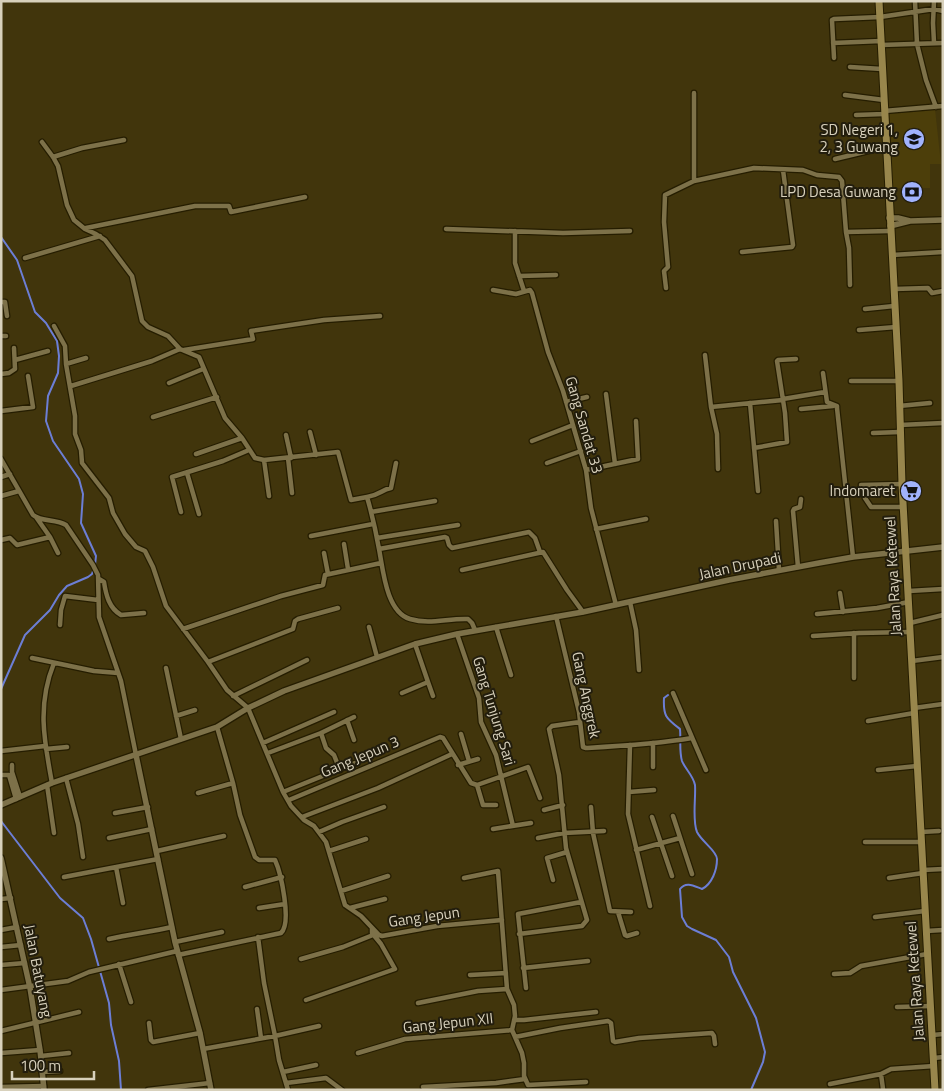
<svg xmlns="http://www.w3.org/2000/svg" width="944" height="1091" font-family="'Titillium Web',sans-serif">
<rect width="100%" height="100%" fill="#41350c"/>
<path fill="#4c3e0a" d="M935,109L941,164H930V188H891L889,113Z"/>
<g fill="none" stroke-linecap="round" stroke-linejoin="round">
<path stroke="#6c7ed5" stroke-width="2" d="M1,237L17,260L35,312L46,323L57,341L59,356L58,373L48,396L46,421L53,441L79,479L83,494L81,523L96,556L95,565L92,574L88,577L67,586L59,595L50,610L25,635L1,689
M668,695L664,698C663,716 666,718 680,729C681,739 679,751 682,761C685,769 693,775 695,785C696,798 692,820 697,832C702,842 717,851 717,859C717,870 712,884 702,889C694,886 686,881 680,889L682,917L687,926L692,929L716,940L729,957L733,972L756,1018L765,1052L763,1062L751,1090
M1,821L60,898L83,918L91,939L109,1003L111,1025L119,1061L121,1090"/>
<g stroke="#251d00" stroke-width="7">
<path id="minor" d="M915,1L917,44L926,80L936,107
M934,1L933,23L934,43
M833,43L881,41
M881,45L943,43
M834,58L832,20L834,19L880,17L934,9L943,11
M850,67L882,69
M694,93V181
M845,95L884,100
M884,111L943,106
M856,115L884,114
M42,142L53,157L58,166L67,205L74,220L85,229L96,234L105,240L132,276L142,321L148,327L168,336L180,349L199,357L225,418L242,438L255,458L264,460L338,452L351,500L367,497C372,514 376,532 379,549C383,569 386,612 410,619C430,625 448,618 468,619L472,623L475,630
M53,157L82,148L124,140
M835,159L885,147
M86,228L195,206H229L231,212L305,197
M446,229L563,233L630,231
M515,231V263L524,291
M846,232L890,231
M742,252L792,247L793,245L783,170
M892,255L943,252
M25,258L100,236
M519,276L556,275
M666,288L664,271L668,267L664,222L665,195L694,181L754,168L803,170L817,175L839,177L842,181L846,232L849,248L850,285
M894,289L928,288L932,293L943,291
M493,290L516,294L530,290L532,293L548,352L563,391L586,470L591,508L616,605
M1,302H5L7,316
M865,309L894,306
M54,326L65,346L66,364
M859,330L896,327
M1,336H6
M184,350L253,339L251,331L324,320L380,316
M705,355L711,407L717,434L718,469
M86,358L66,364L75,416V434L81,450L82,463L109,498L113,513L125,534L136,547L145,551L153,567L166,606L208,662L293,629L295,621L298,619L338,608
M15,360L48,351
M823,373L827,402L837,406V408L853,557
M1,374L9,373L15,369L14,348
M851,381H899
M169,383L203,369
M71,386L152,361L180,349
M606,394L615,464
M783,399L825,392
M566,402L587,397
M750,403L758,491
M899,406L930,403
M711,407L783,400
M801,409L833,406
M1,411L33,407L28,376
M153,417L217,397
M900,425L943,423
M310,432L316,455
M873,433L900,432
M286,435L291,458
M532,441L573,425
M754,448L787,442L785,413L777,361L778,360L796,359
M196,454L242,438
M288,458L292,493
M1,459L33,515C42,522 56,519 66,525L93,565L98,575L99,617L121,681L136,755
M264,460L269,496
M547,463L581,451
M586,470L638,459L636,421
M187,473L199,514
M1,477L10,474
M861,485L902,484
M1,496L19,491
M367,497C380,495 381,490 391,488L396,463
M865,498L871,507H903
M181,512L172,477L223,461L249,450
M371,512L435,501
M36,517L50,537L58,553
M776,521L779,570
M596,529L646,519
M311,536L373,524
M377,538L458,525
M1,540L10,538L17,545L50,537
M344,544L348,569
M379,549L445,537L447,538L449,545L452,548L529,532L535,538L540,552
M324,553L328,574
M798,567L793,511L794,509L800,507L801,499
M462,570L543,552L567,590L583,612
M99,579L104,582C106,595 109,608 121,615L144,613
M909,591L943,589
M840,593L843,612
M630,602L636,630L639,670
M817,614L877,608L909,602
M556,616L579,712L583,747L586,748C621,746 657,744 692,738
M910,623L943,615
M60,625L61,610L65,596L98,600
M369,627L377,657
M496,627L511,675
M183,629L281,596L323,585L325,575L381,563
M457,634L479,698L481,722L496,755L513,826
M813,636L859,633L910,632
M32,658L94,671L118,673
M912,661L943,657
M208,662L227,690L248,708L283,792L291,806L304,820L314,826L326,842L345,905L361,916L379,935L382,936L437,926L502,920
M166,668L181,739
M854,678V633
M428,682L433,696
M402,693L428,682L415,644
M673,693L706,770
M233,696L307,660
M914,708L943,704
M176,716L195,710
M347,720L354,740
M868,721L914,713
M321,733L326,748L334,755L340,770
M461,734L469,761
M263,743L334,712
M653,743V767
M630,745L628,814L650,906
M46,749L67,747
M1,751L45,746
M268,753L321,733L354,717
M12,765V772L20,797
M458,765L478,759
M878,770L917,766
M1,775H9L16,799
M66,778L78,824L83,857
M52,783C44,740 37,705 54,663
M47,785L54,833
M477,785L483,805H496
M283,792L355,763
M629,792L654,790
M198,793L233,783
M289,800L440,737L443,738L471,783L477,785L528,767L540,798
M591,807L593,833L610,911L631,912
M544,810L563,805
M115,813L148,807
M673,816L692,874
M302,817L378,788L452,754
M652,817L672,876
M493,829L531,823
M319,832L342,822L384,807
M921,832L939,831
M109,838L152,829
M538,838L564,833L604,831
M865,842H921
M636,850L680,838
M157,851L224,836
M329,851L366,839
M116,867L123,903
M923,870L943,869
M64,877L158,859
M464,878L498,871L507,989L514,1005L515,1016L512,1030L522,1053L524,1063V1076L528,1085L586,1082
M889,878L923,873
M553,880L547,858L567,852
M245,887L282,877
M341,891L388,876
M1,899L11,898
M259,908L285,904
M350,908L385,899
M618,912L625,935L627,936L637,933
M875,917L925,911
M1,930L17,927
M926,931L943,930
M519,934L582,926L587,920L566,848L559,775L549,729L552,726L580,722
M258,937L264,983L275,1036L279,1060L288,1090
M109,939C130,934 151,932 172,927
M175,942L222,932
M1,947L21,945
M178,955L281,933C292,923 281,873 275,860H259L255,857L240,815L233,783L217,727
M301,959L343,947L373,935
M119,964L131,1002
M1,965L25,963
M523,968L588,961
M834,974L850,973L861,966L927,954
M470,975L506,973
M526,988L518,914L581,902
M1,990L68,981L89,972L177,951
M306,1000L395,969L381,944L372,933V928
M418,1003L478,991L507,989
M897,1007L931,1006
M257,1009L261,1038
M514,1020H524L596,1012
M149,1023L151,1040L153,1042L200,1033
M1,1031L79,1012
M933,1035L943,1034
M515,1037L560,1028L608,1021L611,1023L613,1041L615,1042L639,1038L712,1033L714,1036L715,1044
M203,1049L275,1036L319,1026
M1,1053L40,1050
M358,1053L405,1039L512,1030
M41,1056L69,1053
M934,1058L943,1057
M42,1072L60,1071
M283,1072L316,1065
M881,1074L883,1089
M286,1083L326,1078L342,1090
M830,1084L881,1074L891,1069L934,1066
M1,1087L44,1086
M423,1087L496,1083L525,1079
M148,1090L210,1083"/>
</g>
<g stroke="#251d00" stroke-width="8">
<path id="tertiary" d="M889,218H898L910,221
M890,226L910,221L943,220
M136,755L175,942L200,1033L211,1090
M1,805L52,783L217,727L248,708L284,691L415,644L457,634L583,612L729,580L819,563L853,557L943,547
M1,858L30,988L40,1050L44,1090"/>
</g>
<g stroke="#251d00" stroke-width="9">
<path id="secondary" d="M879,1L899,381L902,484L935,1090"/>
</g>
<use href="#minor" stroke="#7d7149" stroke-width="4.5"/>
<use href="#tertiary" stroke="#7d7149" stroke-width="5.5"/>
<use href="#secondary" stroke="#98864c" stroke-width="7"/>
</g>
<defs>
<g id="school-disc" transform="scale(1.125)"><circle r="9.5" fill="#a1b3fd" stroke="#221d0d"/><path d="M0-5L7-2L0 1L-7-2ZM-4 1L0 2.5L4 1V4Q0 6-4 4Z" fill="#111"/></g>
<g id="bank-disc" transform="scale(1.125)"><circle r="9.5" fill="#a1b3fd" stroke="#221d0d"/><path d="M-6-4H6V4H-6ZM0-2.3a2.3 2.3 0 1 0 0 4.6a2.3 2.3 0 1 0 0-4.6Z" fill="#111"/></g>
<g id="supermarket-disc" transform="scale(1.125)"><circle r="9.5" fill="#a1b3fd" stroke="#221d0d"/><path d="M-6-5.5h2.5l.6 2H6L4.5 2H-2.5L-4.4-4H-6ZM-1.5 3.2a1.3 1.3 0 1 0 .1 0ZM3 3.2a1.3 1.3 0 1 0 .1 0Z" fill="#111"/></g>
</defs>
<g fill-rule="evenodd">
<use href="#school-disc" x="914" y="139"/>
<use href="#bank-disc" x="912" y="192"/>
<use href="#supermarket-disc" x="911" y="491"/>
</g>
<g text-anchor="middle" stroke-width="4" stroke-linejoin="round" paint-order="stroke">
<g font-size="15" fill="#d8d1bc" stroke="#221d0d" text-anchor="end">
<text x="898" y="135">SD Negeri 1,<tspan x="898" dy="17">2, 3 Guwang</tspan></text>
<text x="896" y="197">LPD Desa Guwang</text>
<text x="895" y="496">Indomaret</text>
</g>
<g font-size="15" fill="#d8d1bc" stroke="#221d0d">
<text transform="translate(584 425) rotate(74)" y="5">Gang Sandat 33</text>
<text transform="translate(740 566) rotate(-12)" y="5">Jalan Drupadi</text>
<text transform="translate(893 576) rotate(-93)" y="5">Jalan Raya Ketewel</text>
<text transform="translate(586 695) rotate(78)" y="5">Gang Anggrek</text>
<text transform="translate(494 711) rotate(73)" y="5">Gang Tunjung Sari</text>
<text transform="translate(360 757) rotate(-23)" y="5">Gang Jepun 3</text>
<text transform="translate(424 917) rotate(-8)" y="5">Gang Jepun</text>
<text transform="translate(38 971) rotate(79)" y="5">Jalan Batuyang</text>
<text transform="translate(915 981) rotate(-94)" y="5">Jalan Raya Ketewel</text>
<text transform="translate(448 1023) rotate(-6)" y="5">Gang Jepun XII</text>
</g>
</g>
<rect width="944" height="1091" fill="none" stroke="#d8d1bc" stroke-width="5"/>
<path d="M12 1071v8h82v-8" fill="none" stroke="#d8d1bc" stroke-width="2.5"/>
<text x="20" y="1071" font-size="15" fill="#d8d1bc" stroke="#221d0d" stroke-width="4" paint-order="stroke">100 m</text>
</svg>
